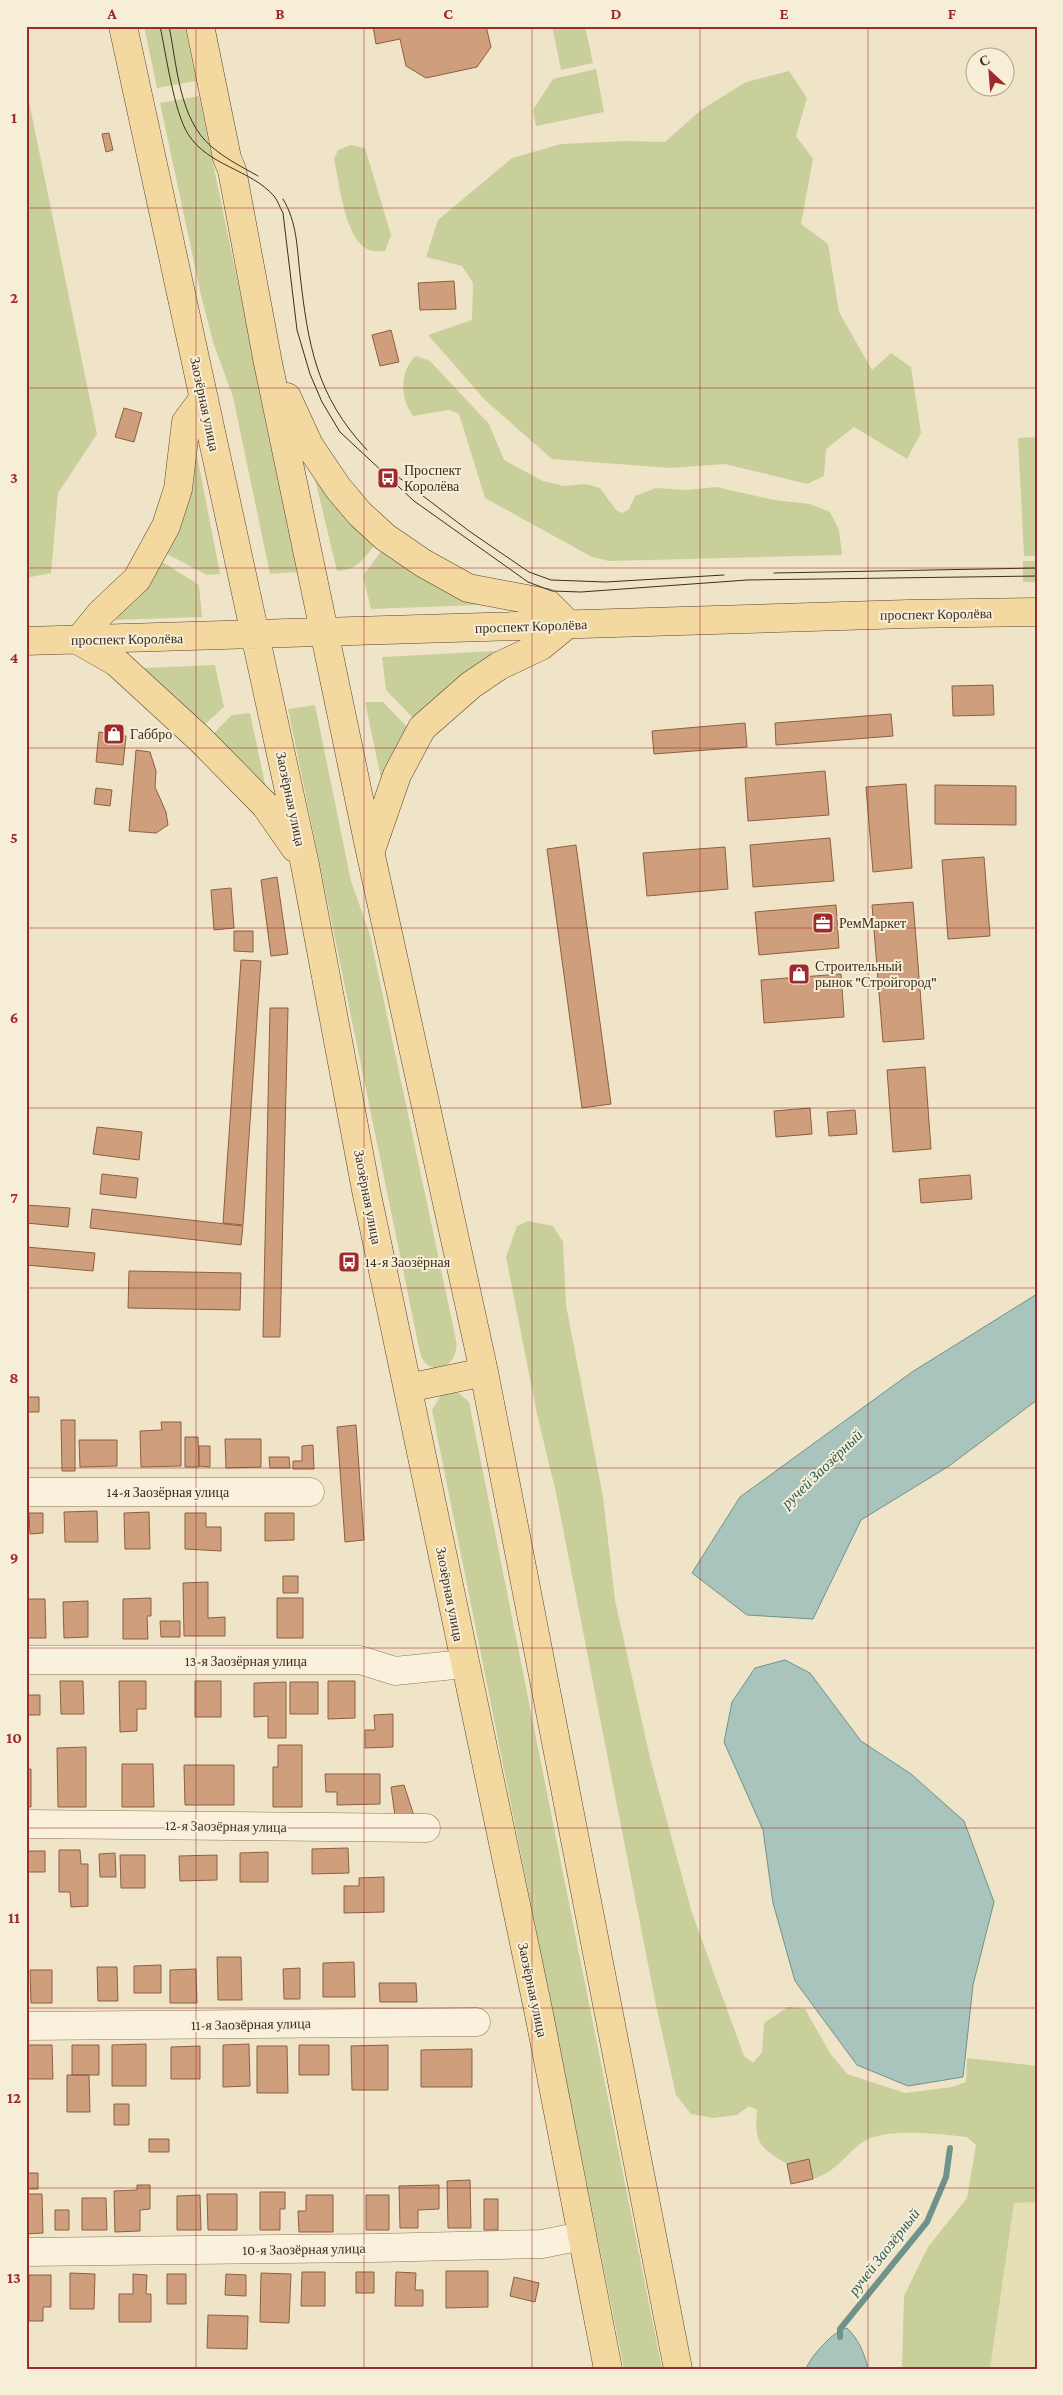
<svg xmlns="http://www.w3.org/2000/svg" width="1063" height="2395" font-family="'Crimson Pro',serif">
<rect width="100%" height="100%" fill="#f0e4c8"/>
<path fill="#e6deb5" d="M1037,2202V2369H990L1014,2203Z"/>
<path fill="#c9cf9b" d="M144,26H185L196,81L157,88Z
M552,26H585L593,63L561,70Z
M596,69L604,112L536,126L533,110L553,79Z
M789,71L807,98L796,136L813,159L801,224L828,244L839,312L872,370L891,353L911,367L921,433L907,459L854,427L826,449L824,476L807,484L725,464L670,468L552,459L485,400L428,335L472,320L473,283L462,266L426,257L438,220L512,158L561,144L625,141L665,142L701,110L746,82Z
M26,87L97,434L58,493L51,573L26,578Z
M199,96L298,572L270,574L233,397L213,342L201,295L160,103Z
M351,145L365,148L391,235L385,251C380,251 374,252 369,250C344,239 340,184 334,159L338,150Z
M416,356L430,361L489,424L504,460L543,481L564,486L586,484L600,488L616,510L622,513L629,509L635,496L656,488L687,490L716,487L774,500L810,504L830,512L839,530L842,555L609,561L592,557L485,498L459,414L449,410L413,416C400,399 399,371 416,356Z
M1037,437V556H1024L1018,438Z
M197,455L220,574L207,575L165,553L193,482Z
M315,479L339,510L374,546C361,561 358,569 337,571Z
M381,551C411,573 443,591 478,605L371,609L363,576Z
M161,561L199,585L202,617L113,620L133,600Z
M1023,561H1037V582H1023Z
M514,650L415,720L386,690L382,657Z
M215,665L224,707L203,726L144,668Z
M365,702H383L409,729L381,778Z
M315,705L351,881L370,935L456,1340C460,1364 435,1378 423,1360C421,1357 420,1351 419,1348L288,709Z
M250,713L267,793L212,735L232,715Z
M528,1221L553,1226L563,1242L566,1305L603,1497L615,1600L651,1762L692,1913L744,2056L753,2063L762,2052L764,2023L788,2007L805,2009L830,2053L847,2074L905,2093L952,2087L966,2082L967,2058L1037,2066V2202L1014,2203L990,2369H902L904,2296L928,2247L967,2198L976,2145L967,2137C941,2134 885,2127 863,2142C843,2156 839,2170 813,2179L809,2159L787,2164C760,2148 754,2143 757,2110L749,2106L737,2115L713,2118L691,2114L676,2095L656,2005L556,1493L537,1414L506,1257L517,1226Z
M450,1392L459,1393L469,1402L662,2369H624L432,1410L441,1395Z"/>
<path fill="#a9c4bc" stroke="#6f938a" d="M1037,1294V1400L949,1466L861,1520L813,1619L747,1615L692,1573L740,1497L912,1372Z
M785,1660L810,1673L861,1741L911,1774L964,1821L994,1902L973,1985L963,2077L908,2086L857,2065L795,1981L773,1903L763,1830L724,1742L732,1702L755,1668Z
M847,2328C859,2340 864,2352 868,2369H806C810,2357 834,2330 847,2328Z"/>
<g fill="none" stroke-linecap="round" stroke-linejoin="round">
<path stroke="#6f938a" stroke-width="6" d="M840,2337V2329L927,2222L946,2177L950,2148"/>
</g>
<path fill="#cf9f7d" stroke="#8d5f41" d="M373,26H486L491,47L477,67L426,78L406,66L400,39L376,44Z
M109,133L113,150L106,152L102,134Z
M454,281L456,309L420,310L418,283Z
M391,330L399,362L380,366L372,335Z
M124,408L142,413L134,442L115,437Z
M993,685L994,715L953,716L952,686Z
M891,714L893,736L776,745L775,723Z
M745,723L747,747L654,754L652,731Z
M99,732L126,736L123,765L96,762Z
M136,750L150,752L156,771L155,787L166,812L168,825L156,833L129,831Z
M825,771L829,815L748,821L745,778Z
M906,784L912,868L873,872L866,787Z
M935,785L1016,786V825L935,824Z
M96,788L112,790L110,806L94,804Z
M830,838L834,881L753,887L750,845Z
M576,845L611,1104L582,1108L547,849Z
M725,847L728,889L647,896L643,853Z
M984,857L990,936L948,939L942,860Z
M277,877L288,954L271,956L261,880Z
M231,888L234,928L214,930L211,890Z
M913,902L924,1039L883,1042L872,905Z
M836,905L839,948L759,955L755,912Z
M234,931H253V952L234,951Z
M241,960L261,961L243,1225L223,1223Z
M841,974L844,1017L764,1023L761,980Z
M270,1008H288L280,1337H263Z
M925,1067L931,1149L893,1152L887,1070Z
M810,1108L812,1134L776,1137L774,1111Z
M855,1110L857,1134L829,1136L827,1112Z
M97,1127L142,1132L139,1160L93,1154Z
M102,1174L138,1178L136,1198L100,1194Z
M970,1175L972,1199L921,1203L919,1179Z
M26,1205L70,1208L68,1227L26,1223Z
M92,1209L243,1226L241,1245L90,1228Z
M26,1247L95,1253L93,1271L26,1265Z
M129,1271L241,1273L240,1310L128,1308Z
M26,1397H39V1412H26Z
M61,1420H75V1471H62Z
M161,1422H181V1466L141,1467L140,1431L162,1430Z
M356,1425L364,1540L345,1542L337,1427Z
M185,1437H198L199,1467H185Z
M225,1439H261V1467L226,1468Z
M79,1440H117V1466L80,1467Z
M313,1445L314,1469H293V1461H302V1446Z
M199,1446H210V1467L199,1466Z
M269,1457H289L290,1468H270Z
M97,1511L98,1542H65L64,1512Z
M149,1512L150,1549H125L124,1513Z
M26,1513H27L28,1539H26Z
M29,1513H43V1533L30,1534Z
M185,1513H206V1527H221V1551L185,1549Z
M265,1513H294V1540L265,1541Z
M283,1576H298V1593H283Z
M208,1582V1618L225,1617V1636H184L183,1583Z
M151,1598V1616H147L148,1639H123V1599Z
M277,1598H303V1638H277Z
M26,1599H45L46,1638H26Z
M88,1601V1637L64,1638L63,1602Z
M160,1621H180V1637H161Z
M60,1681H83L84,1714H61Z
M119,1681H146V1709H137V1731L120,1732Z
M195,1681H221V1717H195Z
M328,1681H355V1718L328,1719Z
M286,1682V1738H268V1716L254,1717V1683Z
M290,1682H318V1714H290Z
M26,1695H40V1715H26Z
M393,1714V1747L365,1748V1730H375L374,1715Z
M278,1745H302V1807H273V1767H278Z
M86,1747V1807H58L57,1748Z
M122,1764H153L154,1807H122Z
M184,1765H234V1805H185Z
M26,1769H31V1807H26Z
M325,1774H380V1804L337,1805V1792H326Z
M404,1785L414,1816H395L391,1787Z
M348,1848L349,1873L312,1874V1849Z
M59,1850H80L81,1864H88V1906L71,1907L70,1892H59Z
M26,1851H45V1872H26Z
M268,1852V1882H240V1853Z
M115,1853L116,1877H100L99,1854Z
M120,1855H145V1888H121Z
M217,1855V1880L180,1881L179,1856Z
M384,1877V1912L344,1913V1886H359V1878Z
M217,1957H241L242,2000H218Z
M354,1962L355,1997H323V1963Z
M161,1965V1993H134V1966Z
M97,1967H117L118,2001H98Z
M300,1968V1999H284L283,1969Z
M196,1969L197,2003H170V1970Z
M30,1970H52V2003H31Z
M379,1983H416L417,2002H380Z
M146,2044V2086H112V2045Z
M249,2044L250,2086L223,2087V2045Z
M26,2045H52L53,2079H26Z
M72,2045H99V2075H72Z
M299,2045H329V2075H299Z
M388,2045V2090H352L351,2046Z
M200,2046V2079H171V2047Z
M257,2046H287L288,2093H257Z
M472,2049V2087H421V2050Z
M67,2075H89L90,2112H67Z
M114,2104H129V2125H114Z
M149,2139H169V2152H149Z
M809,2159L813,2179L791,2184L787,2164Z
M26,2173H38V2189H26Z
M470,2180L471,2228H448L447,2181Z
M137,2185H150V2209L140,2210V2231L115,2232L114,2191L137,2190Z
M439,2185V2209L418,2210V2228H400L399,2186Z
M260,2192H285V2209H280V2230H260Z
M26,2194H42L43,2233L26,2234Z
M207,2194H237V2230H208Z
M200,2195L201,2230H177V2196Z
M306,2195H333V2232H299L298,2211H306Z
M366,2195H389V2230H366Z
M82,2198H106L107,2230H82Z
M484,2199H498V2230H484Z
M55,2210H69V2230H55Z
M446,2271H488V2307L446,2308Z
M302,2272H325V2306H301Z
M356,2272H374V2293H356Z
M396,2272L416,2273L415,2290H423V2306H395Z
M70,2273L95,2274L94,2309H70Z
M261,2273L291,2274L289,2323L260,2322Z
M133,2274L147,2275L146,2294H151V2322H119V2294H133Z
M167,2274H186V2304H167Z
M226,2274L246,2275V2296L225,2295Z
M29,2275H51V2307H43V2321H29Z
M514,2277L539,2283L535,2302L510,2296Z
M208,2315L248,2316L247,2349L207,2348Z"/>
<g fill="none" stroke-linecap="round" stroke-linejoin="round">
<g stroke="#8d765c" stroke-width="29">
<path id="minor" d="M26,1492H310
M26,1660H360L395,1671L464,1664
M26,1824L426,1828
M26,2026L476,2022
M26,2252L373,2248L542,2244L582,2236"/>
</g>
<g stroke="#5b4430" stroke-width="29">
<path id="major" d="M123,26L305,865L366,1190L539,2014L608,2369
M200,26L227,158L232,170L268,363L370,851L484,1372L678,2369
M287,397L309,445L338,488L360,514L385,537L423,563L468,588L547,603L568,624
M79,640L100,614L137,579L166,526L178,489L186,422L204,398
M26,641L908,614L1037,612
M79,641L116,662L200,739L265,805L295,848
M371,850L397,775L422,728L471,685L499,666L541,646L568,624
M408,1388L484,1372"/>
</g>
<use href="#minor" stroke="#faf1dc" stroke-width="28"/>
<use href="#major" stroke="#f3d9a0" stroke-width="28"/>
<path stroke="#3d2e20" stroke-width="1" d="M160,26C166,54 174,112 188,134C208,166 250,169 274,196C278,201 280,208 283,213L297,330L310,374L322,402L340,432L414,501L528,582L552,591L581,592L747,580L1037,576
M169,26C177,65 179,120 212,147C226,159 242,167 258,176
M283,199C297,222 297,248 300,274C308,344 316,396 367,450
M389,470L469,531L529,572L551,580L606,582L724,575
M774,573L1037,568"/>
</g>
<path fill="none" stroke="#9e2a2b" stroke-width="1" stroke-opacity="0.55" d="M196,26V2369M364,26V2369M532,26V2369M700,26V2369M868,26V2369M26,208H1037M26,388H1037M26,568H1037M26,748H1037M26,928H1037M26,1108H1037M26,1288H1037M26,1468H1037M26,1648H1037M26,1828H1037M26,2008H1037M26,2188H1037"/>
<defs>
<g id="bus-square" transform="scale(1.125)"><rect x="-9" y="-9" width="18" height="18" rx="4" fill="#9e2a2b" stroke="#f7eed8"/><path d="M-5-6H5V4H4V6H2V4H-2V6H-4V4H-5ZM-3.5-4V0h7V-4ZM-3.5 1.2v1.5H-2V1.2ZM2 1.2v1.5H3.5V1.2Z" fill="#fff"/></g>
<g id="shop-square" transform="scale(1.125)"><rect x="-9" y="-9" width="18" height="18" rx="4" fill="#9e2a2b" stroke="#f7eed8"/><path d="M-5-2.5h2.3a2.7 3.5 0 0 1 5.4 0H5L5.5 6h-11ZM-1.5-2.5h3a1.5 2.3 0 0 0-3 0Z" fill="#fff"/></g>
<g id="office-square" transform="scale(1.125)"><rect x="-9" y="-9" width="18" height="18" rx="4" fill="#9e2a2b" stroke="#f7eed8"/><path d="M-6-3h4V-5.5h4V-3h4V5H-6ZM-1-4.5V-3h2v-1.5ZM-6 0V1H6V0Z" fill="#fff"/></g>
</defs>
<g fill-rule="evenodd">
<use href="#bus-square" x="388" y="478"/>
<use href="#shop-square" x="114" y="734"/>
<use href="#office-square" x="823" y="923"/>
<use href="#shop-square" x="799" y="974"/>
<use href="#bus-square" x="349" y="1262"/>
</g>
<g text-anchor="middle" stroke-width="4" stroke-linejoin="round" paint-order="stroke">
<g font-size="14" fill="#3d2e20" stroke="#f7eed8">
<text transform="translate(205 404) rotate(78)" y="5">Заозёрная улица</text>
<text transform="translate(936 614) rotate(-1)" y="5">проспект Королёва</text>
<text transform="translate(531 626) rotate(-2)" y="5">проспект Королёва</text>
<text transform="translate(127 639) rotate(-1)" y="5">проспект Королёва</text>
<text transform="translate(291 799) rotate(78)" y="5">Заозёрная улица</text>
<text transform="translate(368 1197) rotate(79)" y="5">Заозёрная улица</text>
<text x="168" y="1497">14-я Заозёрная улица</text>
<text transform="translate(450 1594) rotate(79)" y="5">Заозёрная улица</text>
<text x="246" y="1666">13-я Заозёрная улица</text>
<text transform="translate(226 1826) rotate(1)" y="5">12-я Заозёрная улица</text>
<text transform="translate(533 1990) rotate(78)" y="5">Заозёрная улица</text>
<text transform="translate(251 2024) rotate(-1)" y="5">11-я Заозёрная улица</text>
<text transform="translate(304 2249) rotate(-1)" y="5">10-я Заозёрная улица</text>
</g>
<g font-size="14" fill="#3d2e20" stroke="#f7eed8" text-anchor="start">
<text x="404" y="475">Проспект<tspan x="404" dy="16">Королёва</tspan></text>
<text x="130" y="739">Габбро</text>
<text x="839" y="928">РемМаркет</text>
<text x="815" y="971">Строительный<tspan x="815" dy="16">рынок "Стройгород"</tspan></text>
<text x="365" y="1267">14-я Заозёрная</text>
</g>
<g font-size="15" font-style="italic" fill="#2f5d5a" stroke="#f7eed8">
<text transform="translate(822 1469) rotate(-44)" y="5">ручей Заозёрный</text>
<text transform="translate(884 2252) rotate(-52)" y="5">ручей Заозёрный</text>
</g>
</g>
<rect width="1063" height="2395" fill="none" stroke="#f7eed8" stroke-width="55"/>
<g transform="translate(990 72) rotate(334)"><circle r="24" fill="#f7eed8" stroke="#ada18e"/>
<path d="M0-4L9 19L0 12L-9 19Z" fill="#9e2a2b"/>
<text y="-8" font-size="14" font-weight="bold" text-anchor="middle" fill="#3d2e20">С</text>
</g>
<rect x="28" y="28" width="1008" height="2340" fill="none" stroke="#9e2a2b" stroke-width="2"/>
<g font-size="16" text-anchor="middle" font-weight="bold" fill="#9e2a2b">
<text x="112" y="19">A</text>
<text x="280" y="19">B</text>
<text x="448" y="19">C</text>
<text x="616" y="19">D</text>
<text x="784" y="19">E</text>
<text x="952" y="19">F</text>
<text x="14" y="123">1</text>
<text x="14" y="303">2</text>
<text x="14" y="483">3</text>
<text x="14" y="663">4</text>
<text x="14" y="843">5</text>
<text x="14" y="1023">6</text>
<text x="14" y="1203">7</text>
<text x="14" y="1383">8</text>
<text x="14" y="1563">9</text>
<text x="14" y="1743">10</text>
<text x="14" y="1923">11</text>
<text x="14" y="2103">12</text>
<text x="14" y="2283">13</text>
</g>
</svg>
